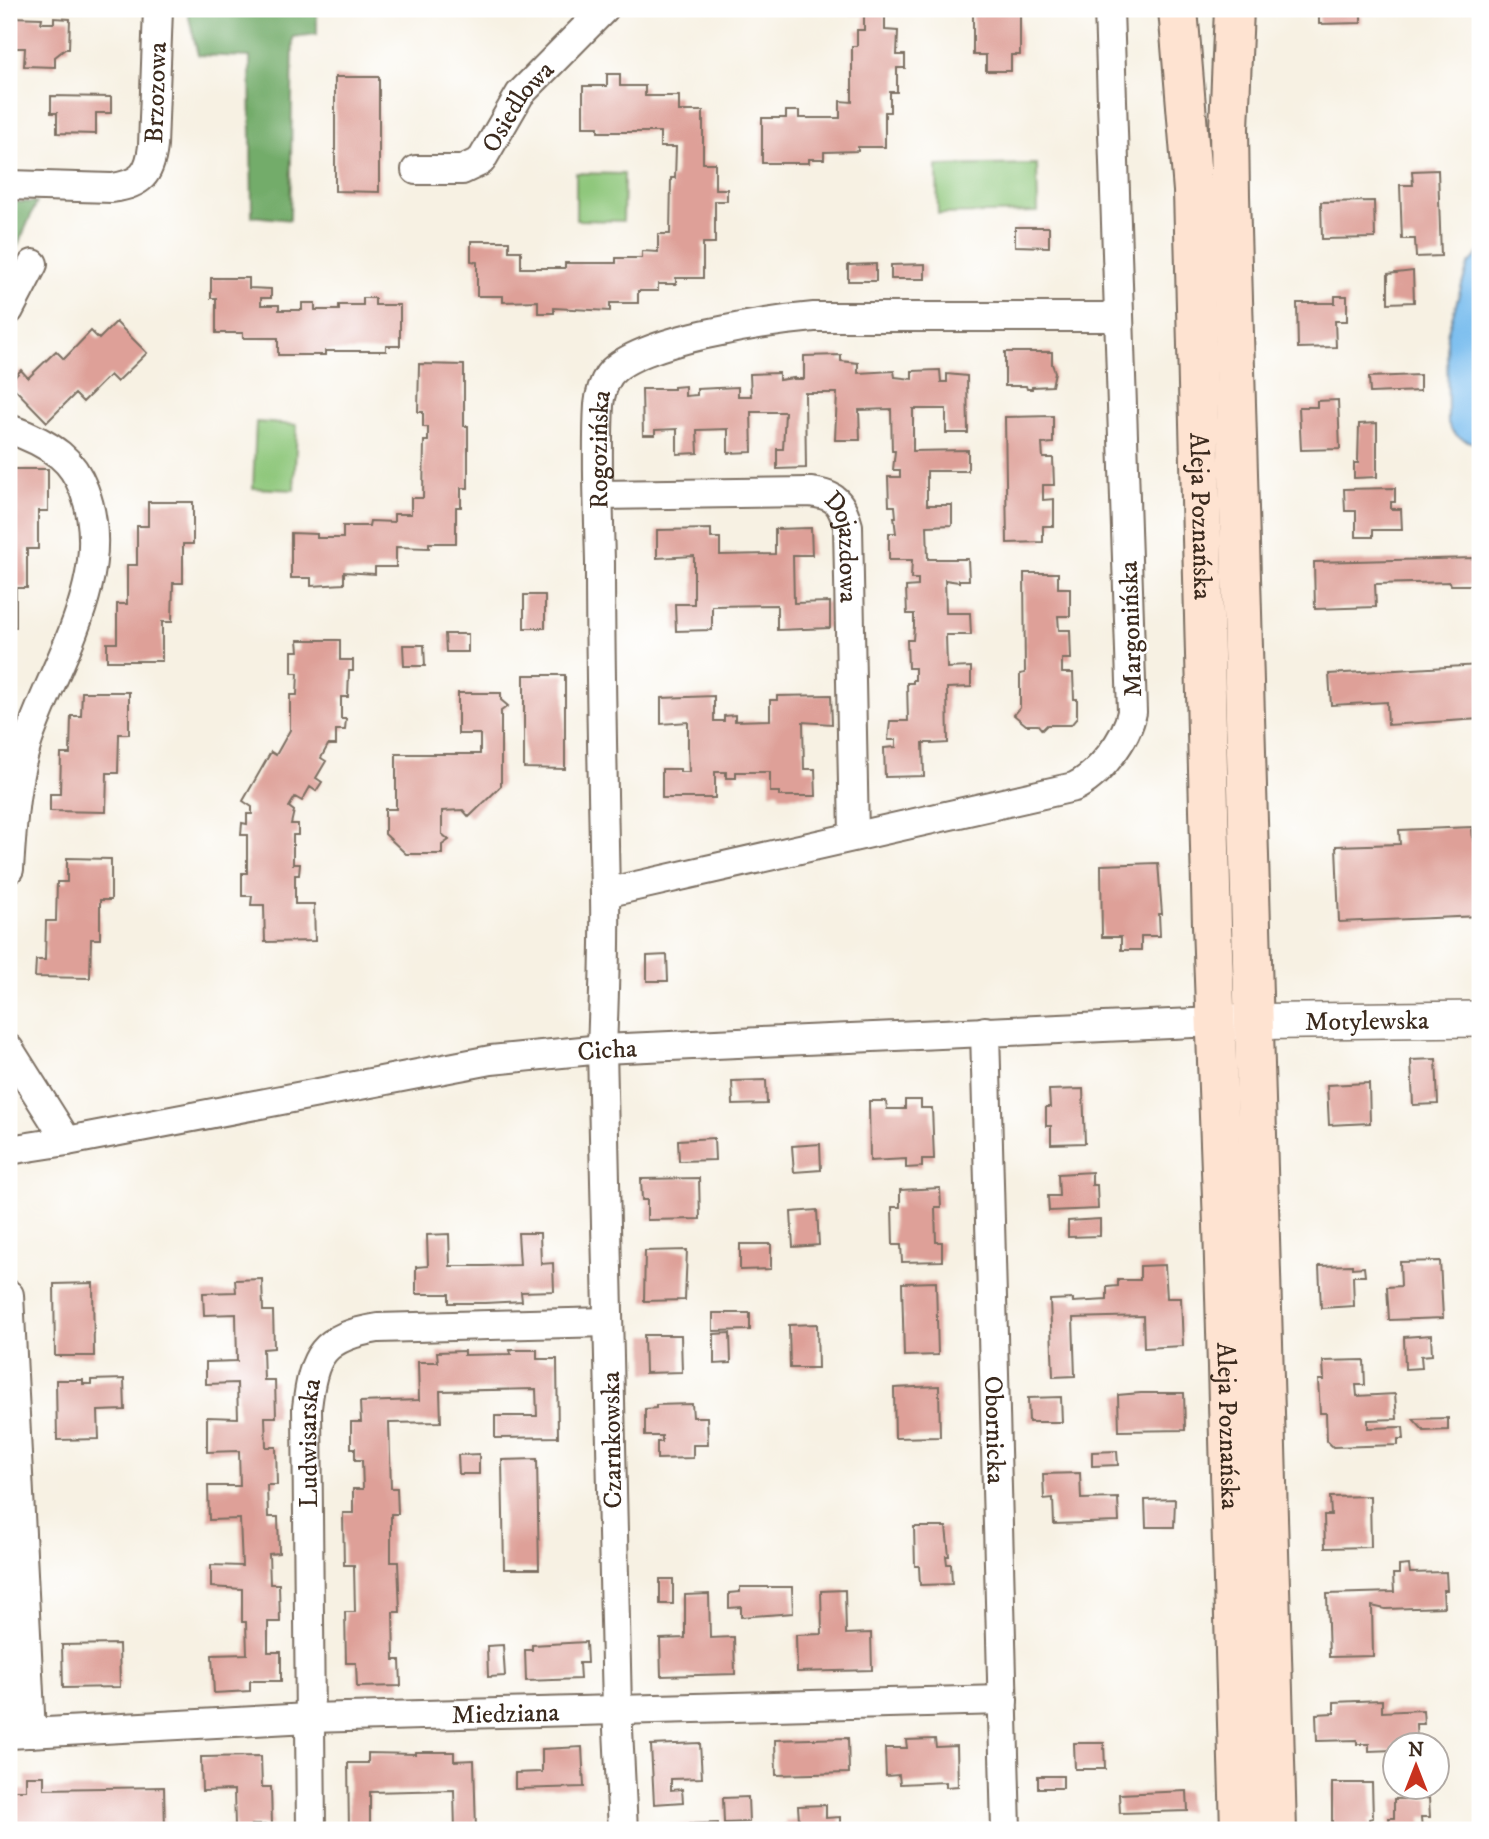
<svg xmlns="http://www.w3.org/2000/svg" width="1489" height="1839" font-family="'IM FELL DW Pica',serif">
<rect width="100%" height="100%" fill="#fff"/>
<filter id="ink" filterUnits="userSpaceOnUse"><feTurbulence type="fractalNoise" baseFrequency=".0143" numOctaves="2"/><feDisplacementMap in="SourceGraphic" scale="14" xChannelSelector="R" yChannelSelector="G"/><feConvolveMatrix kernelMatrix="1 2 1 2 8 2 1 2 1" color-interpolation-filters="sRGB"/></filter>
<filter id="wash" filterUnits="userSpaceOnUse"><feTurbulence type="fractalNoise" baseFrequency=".00686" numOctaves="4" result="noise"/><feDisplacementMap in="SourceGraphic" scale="28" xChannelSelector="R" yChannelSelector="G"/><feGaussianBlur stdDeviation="1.57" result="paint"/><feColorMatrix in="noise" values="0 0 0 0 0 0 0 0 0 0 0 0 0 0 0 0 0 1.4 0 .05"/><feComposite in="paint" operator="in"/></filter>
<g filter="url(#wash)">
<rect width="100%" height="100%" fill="#f7f1e3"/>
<path fill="#8fc77b" stroke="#65784c" stroke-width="2" d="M1037,164L1038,212L938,214L937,166Z
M576,173L624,174L623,221L576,220Z
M256,422L297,425L294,490L253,488Z"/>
<path fill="#73ac6b" stroke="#576b44" stroke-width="2" d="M187,9H317V34L293,37L290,220L252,216L250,57L198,55Z
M9,202H37L9,265Z"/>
<path fill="#77bcee" stroke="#597386" stroke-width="2" d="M1480,252V445C1466,440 1453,438 1448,423L1447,334L1468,265Z"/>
<g id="blocks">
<path fill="#dea098" d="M842,9H885V30L898,31L897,55H905V68H897V92H890V112H885V147H858V151L824,152V159H809V163H762V118H786V111H799V118H840V101L852,102V46H857V30H864V15L842,14Z
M973,9H1020V55H1011V71H986V55H973Z
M1319,9H1376V14H1361V23L1319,24Z
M9,17L42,18L41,23H54V18L70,19L69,49H65L55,57V67L24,66L25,48H9Z
M607,74H620V86H645V96H679V111H703V163H715V189H727V201H715V243H703V278H676V284H658V291H638V303H610V311L554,308V313H538V301L503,302V296H477V262L471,261V241H509V251H521V268H565V263H616V258H642V251L658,252V234H670L671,178H675L676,147H660V132H598V127H583V86H607Z
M335,77H379V192L335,191Z
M51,96L111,97V113H96V134L57,133V113H51Z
M1438,170L1441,256L1416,257L1415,239H1402L1400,185H1413L1412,171Z
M1374,201L1375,238L1322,239L1321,202Z
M1015,227H1049V247L1015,246Z
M876,264V281H848V265Z
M925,264V279H891V265Z
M1413,271L1414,302L1388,303V274Z
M211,278H249V288L271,289V298H261V305H279V310H302V303H315V310H339V305H363V298H375V305H400V346H386V351H325V355H278V338H243V333H216V298H211Z
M1335,296H1347V321H1335L1336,347L1298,348L1297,303H1335Z
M116,322L147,353L117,382L110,375L83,402L75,394L47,422L9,383L21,370L28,378L56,351L64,359L91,331L99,339Z
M1005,352H1052V364L1055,372L1052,386L1032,387V389H1027L1026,386H1005Z
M841,355V361L858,363V373L894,371L895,377L912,379V371L940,370L941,382H947V374L967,376L968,433H946V409H913V451L968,450V471H927V505H952V525L927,526L928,559H968L969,580H959V582L945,580L946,613H970L971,635H946L947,668L971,667V687L947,688L948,743L932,744V743H923L924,776L885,777L884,748L896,747V740H888L890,721H908L907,683H913V680H915V668H908L907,640H913L914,626V614H907L906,587L918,586V579H911L912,560H889V533H896L894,517H896L895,506H889L888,477H900V470H893L895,451H892L891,409L859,410L860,440H835L837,393H805L806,468L777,469V449H783L785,412H751L752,452L728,453V429L697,430L698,453L677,454V429L655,430V435H643L642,389H674V387L685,386V396L697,395V389L738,387V396H751L750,374L779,373V380L794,378V379H804V356Z
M419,364L464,365V426H468V488H461V507H456V543H429V548L396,547V567H375V574L344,572V584L311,586V578H291V533L317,534V538H343V526H369L370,521L394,522V514H411V498H423L424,441H428V427H423V412H418Z
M1420,375V391L1370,393L1369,377Z
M1338,400L1340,449L1301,450L1299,407H1317V401Z
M1053,416V443L1042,444L1043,458H1053L1054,485H1043V500L1054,499V526H1043V542L1007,543L1005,417Z
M1377,423V477L1354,478V463H1358L1359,424Z
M9,469H48V511H38V549H27V588H16V627H9Z
M1395,488V502H1391V509H1401L1402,530H1373V537H1356V511H1345L1344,489Z
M148,502H193V544H183V583H173L172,622H162V661H107V643H117V604H127V565H137V526H148Z
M811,528L812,555H793L794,603L830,602V628L777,630V605L712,606V630L676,631L675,604H694V556L657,558V530L711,529V538H720V555L775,554V529Z
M1475,558V585H1451L1450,582L1375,584L1376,607L1315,609L1314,562Z
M1024,573H1058V588H1070V616H1058L1059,630H1070L1071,659H1062V673H1073L1074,699H1077V718L1071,725H1047L1042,730L1038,725H1026L1014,715L1020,708V674L1025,673Z
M524,595H545V628H524Z
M445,634H468V652H446Z
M298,640H340V660H353V671H349L348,697H341V719H346L345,730H336V745H328L321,758L326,761L316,778L322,782L316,791L310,787L302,801L295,797L289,807L294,811L291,824H298V835H293V864H300L299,875H295V904H314L315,941L265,942L264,905H251L252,896H242V873H247V835H241L242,823L247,824V814H252V807L243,801L271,752L276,755L290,730V695H297L298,673H292V651H299Z
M403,645H424L425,666H404Z
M1480,665V719L1388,725L1387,702L1331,705L1329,674Z
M524,675H565V769L524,768Z
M82,692H129V734H119L118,773H107L106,812L50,811V794H60L61,754H70L71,716H81Z
M458,693H501V700L508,706L501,711V786L469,817L463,810L442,811V834L449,840L442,845V854H406L385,834V809H396V754H480V734H458Z
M831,695L832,724L803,722L804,769H815L816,796H779V792H770V772H736V778H726V772H715V798H662V769H680V772H689L688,747V722L661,724V698L714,696V721H724V716L735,715V721L770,720V700H777V696Z
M1472,827L1473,841L1480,840V916L1339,922L1336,846L1400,844L1399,830Z
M67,858L111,859V900H100V939H91L90,978L35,977L36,960H45L46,921H56L57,882H67Z
M1158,863L1162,914H1159L1160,936H1141V950H1121V937H1102L1101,865Z
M667,955L668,981H647V956Z
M1436,1059L1438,1104L1413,1105L1411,1060Z
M766,1080L767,1104L733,1105L732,1081Z
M1369,1083L1370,1123L1329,1125L1327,1085Z
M1083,1089L1085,1143L1051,1144V1126H1046V1107H1050L1049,1090Z
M905,1100H921V1108H932L934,1159H922V1167L906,1168V1159L870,1161L869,1101H886L887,1109H905Z
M714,1138L715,1160L679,1161L678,1140Z
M820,1144L821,1170L794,1172L792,1146Z
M1092,1172V1185H1097L1098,1209L1049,1211L1048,1196H1059L1058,1174Z
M699,1178L700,1219L647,1220V1200H642L641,1179Z
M940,1188L941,1207H935L936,1242H942V1261L902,1262L901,1245H893L892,1207H900V1190Z
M817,1210L819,1245L793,1247L791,1212Z
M1100,1219V1236L1068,1237V1221Z
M518,1233H540L541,1264L553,1263L554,1291L521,1292L522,1301L485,1303H449V1294H416V1267L428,1266L427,1235L449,1234L450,1266H484L520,1265Z
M740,1244H771V1269L740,1270Z
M687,1250L685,1300L644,1301L645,1251Z
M1440,1261L1443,1318L1389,1320L1387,1287L1401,1286L1400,1262Z
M1165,1265L1167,1298H1181L1183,1346L1144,1348L1143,1316L1073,1318L1075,1376L1053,1377L1050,1300L1073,1299V1302L1107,1300V1287L1118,1286V1280H1140V1266Z
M1352,1265V1268L1364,1267L1365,1276H1353L1354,1306L1321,1308L1319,1266Z
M262,1279L263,1311H273L274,1348L263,1349L264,1380H275L276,1417H265L266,1447H276L277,1485H267L268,1517H278L279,1553L269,1554L270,1584H279L280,1622H268V1652H281V1681H250V1691L214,1693L212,1655L247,1654L246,1622H242V1589L211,1587V1565L242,1566L240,1519L209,1520L208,1486H240L239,1451L207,1452V1417L238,1418L237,1383L206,1384V1362L237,1361L236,1314L204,1315L203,1293L236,1292L235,1280Z
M936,1282L938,1355L904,1356L902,1283Z
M93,1283L94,1356H55L54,1284Z
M713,1313H750V1330L713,1331Z
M817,1324L818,1368H790L789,1325Z
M730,1333L731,1363L714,1364V1334Z
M644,1335H681L682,1372L645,1373Z
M1431,1335L1432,1355L1421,1356L1422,1368L1405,1369L1404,1337Z
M510,1350H537V1359H557L558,1437L495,1438V1416H537L536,1389L440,1391L441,1422L389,1423L391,1488H397L398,1514H391V1562H398L400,1612H393L394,1660H400L401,1686L357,1687L356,1663H346L345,1612H355L354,1565H344L343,1513H353V1489H363L362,1460H355V1448H351V1422H361L360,1402L419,1400L418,1362H438L437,1352L464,1351V1355L511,1354Z
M1364,1360L1365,1385H1356L1357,1396L1395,1394L1397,1419L1368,1420V1428L1403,1427L1404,1439H1398V1445L1333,1447L1327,1441L1326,1413H1320L1318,1380H1324L1323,1361Z
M124,1379L125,1410L98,1411L99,1439L57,1440L56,1380H83V1384H91V1380Z
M939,1386L940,1437L895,1438L894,1388Z
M1141,1393H1184L1185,1430L1119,1431L1118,1395Z
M1061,1397L1062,1422H1029L1028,1398Z
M692,1404L693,1417H707L708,1445H693V1458L657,1459V1442H662V1436H645V1409L656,1408V1405Z
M1448,1418V1430L1424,1431L1413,1419Z
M1117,1451L1118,1465L1092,1466V1452Z
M479,1454V1474H459L458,1455Z
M537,1459L539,1569H504L502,1460Z
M1080,1473L1081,1499L1118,1498L1119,1522L1054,1524L1053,1498L1044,1499L1043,1474Z
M1370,1496L1371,1547L1325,1548L1324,1515H1331L1330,1497Z
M1175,1499L1174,1527H1146L1145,1500Z
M914,1527H946L949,1556H946L947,1564H951L952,1584L920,1585L919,1566H915Z
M1409,1565L1410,1573L1446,1572L1447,1590H1443L1444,1607L1385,1609L1372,1606L1373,1656L1329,1657L1327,1594L1394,1592L1393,1574H1399V1566Z
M660,1579H673V1604H660Z
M740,1587H792L793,1613L741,1617V1607L729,1608V1593L740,1592Z
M845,1590L846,1634L871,1633L872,1670L797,1672L796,1635L822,1634L821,1591Z
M709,1594L710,1638L734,1637L735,1674L661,1676L660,1639L685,1638V1595Z
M586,1642L587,1663H579L580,1679L526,1681L525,1650H532V1645Z
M119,1644L120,1687L63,1688L62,1645Z
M503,1645L505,1676L488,1677L487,1646Z
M1382,1700V1712L1423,1710L1424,1724H1416L1417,1744H1394V1750L1369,1751V1744H1357V1740L1317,1741L1316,1714L1334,1713V1702Z
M848,1738L849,1773L776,1775L775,1740Z
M935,1739L936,1747L957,1746L958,1786L946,1787V1782L900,1784L899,1775L886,1776L885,1748H907L906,1740Z
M700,1743L702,1778L671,1779V1790L682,1789L683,1802L654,1804L651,1745Z
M1074,1743H1104L1105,1769H1075Z
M582,1747L584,1787L515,1789V1773L542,1772V1749Z
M416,1752H454V1761L474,1760L476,1830H455L454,1790L370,1792V1830H349L348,1763H368V1753L416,1754Z
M261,1756L262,1787H271L272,1825H251V1830H223V1826H235L234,1790L202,1791L201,1757Z
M26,1776H44V1789L164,1787L165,1830H45V1825L25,1826V1830H9V1790H26Z
M1038,1776H1063V1788H1038Z
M1332,1783H1372L1373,1818L1369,1819L1370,1830H1332Z
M1187,1791L1188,1811L1120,1813L1119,1794Z
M748,1797L749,1822L724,1823L723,1798Z
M1429,1798L1430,1817H1421L1422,1830H1390L1389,1818H1394V1799Z
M826,1805V1818L840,1817V1830H786L785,1821L799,1820L798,1806Z
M718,1823V1830H661V1825Z
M585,1825V1830H544V1826Z"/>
</g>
</g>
<g filter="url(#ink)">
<use href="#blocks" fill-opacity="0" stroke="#7d7063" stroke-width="2"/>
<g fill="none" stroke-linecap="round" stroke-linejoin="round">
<g stroke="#7d7063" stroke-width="32">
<g id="minor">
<path id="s1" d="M416,170H462L481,161L520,94L604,9"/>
<path id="s2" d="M9,185L112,188C141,184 150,174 153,146L158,9"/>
<path d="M9,310L33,264"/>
<path d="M9,429C27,435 45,443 60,455C71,464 79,477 84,490C117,576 53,664 27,743C14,783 12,827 9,869"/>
<path id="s3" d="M599,495L810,492C836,495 841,502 848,526L854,836"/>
<path d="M605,893L1074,787C1098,776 1127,739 1132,712L1109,9"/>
<path id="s4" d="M985,1031L1006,1830"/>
<path d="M9,1049L67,1141"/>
<path id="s5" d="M9,1150L67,1141L491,1060L602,1049L1216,1022"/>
<path d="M9,1295L31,1733"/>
<path id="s6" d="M9,1734L309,1718L1003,1700"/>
<path id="s7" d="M311,1830L307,1408C313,1355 322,1337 378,1328L608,1322"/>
<path id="s8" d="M623,1830L617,1709L602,1049C604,998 606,947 605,896C603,785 600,674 600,563C599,511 596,457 599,405C600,394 603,384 609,375C635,340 769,321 814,317H1119"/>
</g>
</g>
<g stroke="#7d7063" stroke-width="38">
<g id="tertiary">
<path id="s9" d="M1225,1022L1480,1019"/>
</g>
</g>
<g stroke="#7d7063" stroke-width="42">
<g id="secondary">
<path id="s10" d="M1178,9L1193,191L1212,925L1223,1225L1240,1830"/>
<path d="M1234,9L1229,128L1230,195L1277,1830"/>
</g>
</g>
<use href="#minor" stroke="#fff" stroke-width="28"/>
<use href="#tertiary" stroke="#fff" stroke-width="35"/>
<use href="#secondary" stroke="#fee3d1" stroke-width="38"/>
</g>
</g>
<g text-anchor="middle" stroke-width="5" stroke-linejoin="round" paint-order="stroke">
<g font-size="26" fill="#3b2a1e" stroke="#fff">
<text dy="9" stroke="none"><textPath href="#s2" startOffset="222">Brzozowa</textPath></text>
<text dy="9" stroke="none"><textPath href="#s1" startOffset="133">Osiedlowa</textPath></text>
<text dy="9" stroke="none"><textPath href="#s8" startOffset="1381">Rogozińska</textPath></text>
<text dy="9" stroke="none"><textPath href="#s10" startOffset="508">Aleja Poznańska</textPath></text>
<text dy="9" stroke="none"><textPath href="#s3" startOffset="287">Dojazdowa</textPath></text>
<text transform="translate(1130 629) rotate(-92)" y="9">Margonińska</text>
<text dy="9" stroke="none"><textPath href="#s9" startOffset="142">Motylewska</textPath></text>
<text dy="9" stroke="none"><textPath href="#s5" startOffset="607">Cicha</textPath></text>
<text dy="9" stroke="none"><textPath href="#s10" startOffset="1418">Aleja Poznańska</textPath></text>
<text dy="9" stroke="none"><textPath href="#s4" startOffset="399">Obornicka</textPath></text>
<text transform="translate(611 1440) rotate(-91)" y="9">Czarnkowska</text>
<text dy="9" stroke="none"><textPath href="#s7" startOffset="387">Ludwisarska</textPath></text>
<text dy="9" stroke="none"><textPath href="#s6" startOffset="497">Miedziana</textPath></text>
</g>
</g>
<rect width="1489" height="1839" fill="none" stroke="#fff" stroke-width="35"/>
<g transform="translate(1416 1766)"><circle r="33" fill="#ffffff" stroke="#b1aaa5" stroke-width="2"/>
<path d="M0-5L12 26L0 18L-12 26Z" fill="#c8321e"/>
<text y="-10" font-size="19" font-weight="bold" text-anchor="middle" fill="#3b2a1e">N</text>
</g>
</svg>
